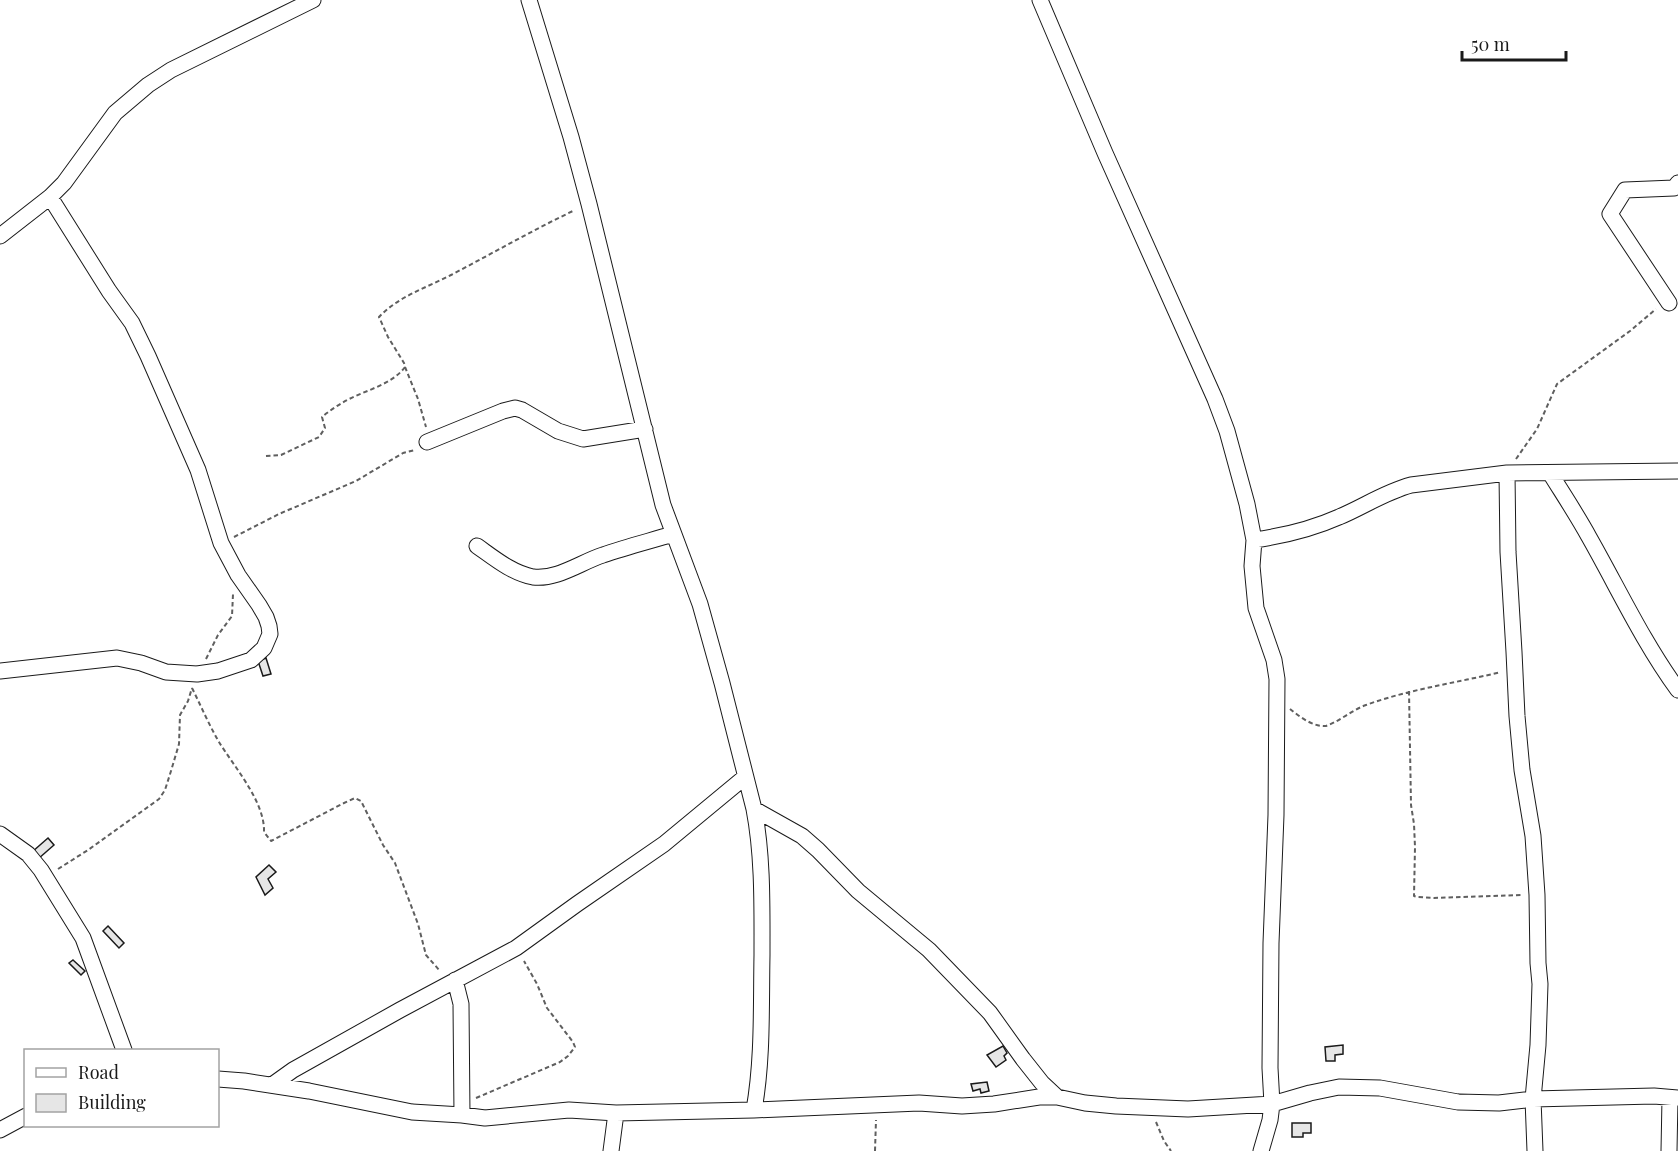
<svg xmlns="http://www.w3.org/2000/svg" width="1678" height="1151" font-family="'Playfair Display',serif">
<rect width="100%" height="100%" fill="#fff"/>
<path fill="#e6e6e6" stroke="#1a1a1a" stroke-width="1.5" d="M266,658L271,674L263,676L258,661Z
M48,838L54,845L38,859L32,852Z
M269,865L276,872L268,879L273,888L265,895L256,877Z
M108,926L124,943L119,948L103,931Z
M73,960L85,971L81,975L69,963Z
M1343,1045V1054L1335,1055V1061H1326L1325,1047Z
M1003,1046L1007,1053L1004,1056L1006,1060L996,1067L987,1055Z
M987,1082L989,1091L981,1093L980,1089L973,1091L971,1084Z
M1292,1123H1311V1133H1303V1137H1292Z"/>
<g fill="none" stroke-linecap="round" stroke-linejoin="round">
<g stroke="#1a1a1a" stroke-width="17">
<path id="minor" d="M529,0L571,137L589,204L663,505L700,604L722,683L754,809C763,856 762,906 762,955C761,1006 763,1059 754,1110
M1040,0L1105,153L1215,399L1227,431L1247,504L1254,540L1252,566L1256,608L1274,660L1277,679L1276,815L1271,943L1270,1068L1272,1104L1270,1120L1261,1151
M0,236L50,197L64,183L115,113L148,85L171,70L313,0
M1669,303L1610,214L1625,190L1674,188L1678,183
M427,442L503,411L515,408L522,410L558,431L583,439L645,429
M1507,473L1508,552L1514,652L1517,716L1522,770L1533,836L1537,895L1538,963L1540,984L1538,1045L1533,1099L1535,1151
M1550,473C1563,494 1577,515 1589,537C1618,588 1643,642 1678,690
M1254,540C1283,536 1312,529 1339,517C1363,507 1385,492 1411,485L1507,473L1678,471
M477,546C494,558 512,573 533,577C557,580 581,562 603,555C626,547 650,541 673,534
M0,671L117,658L141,663L166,672L197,674L218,671L251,660L264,648L270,634L269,626L266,617L259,605L238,575L221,543L198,470L148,356L132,323L109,291L50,197
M754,809L802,836L818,850L858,891L929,950L990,1013L1023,1059L1042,1083L1057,1097
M0,834L28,854L41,870L83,938L124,1050
M455,980L461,1004L462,1115
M218,1079L244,1081L309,1091L412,1112L462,1115L485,1118L569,1110L616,1113L754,1110L919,1103L962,1106L994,1104L1039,1097H1057L1085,1103L1116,1106L1188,1109L1272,1104L1310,1093L1339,1087L1380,1088L1458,1102L1499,1103L1533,1099L1654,1096L1678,1098
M272,1085L293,1070L400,1010L516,948L577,904L664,844L745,777
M0,1130L26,1116
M611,1151L616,1113
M1669,1151L1670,1098"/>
</g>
<path stroke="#5f5f5f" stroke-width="2" stroke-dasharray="4.5 3" stroke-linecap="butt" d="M405,367L418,399L426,427
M266,456L281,455L319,437L325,428L322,417C328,412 335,407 342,403C361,391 391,386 405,367L404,363L388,337L379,317C399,296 426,288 451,275C493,253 533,230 575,210
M1516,459L1537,429L1557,384L1630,331L1656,309
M234,537L279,514L356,481L403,453L415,450
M206,659L218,635L232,616L233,594
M192,688C201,706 209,725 219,742C235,768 265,802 264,832L271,841L344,803L355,798L361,801L383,845L395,863L418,924L426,955L440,971
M1409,691L1411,805L1414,824L1415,847L1414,896L1417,897L1434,898L1522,895
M1290,709C1300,717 1313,727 1326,726C1340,721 1352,710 1366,705C1410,689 1456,683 1501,672
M58,869L88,850L159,799L165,790L171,771L179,744L180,715L188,701L192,688
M476,1098L560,1062L568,1056L575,1047L573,1042L547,1008L537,984L524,961
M1156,1122L1164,1141L1171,1151
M875,1151L876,1120"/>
<use href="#minor" stroke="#fff" stroke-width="15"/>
</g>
<rect x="24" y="1049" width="195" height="78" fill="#ffffff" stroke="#a3a3a3" stroke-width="1.5"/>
<rect x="36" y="1068" width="30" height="9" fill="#ffffff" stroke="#a3a3a3" stroke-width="1.5"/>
<text x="78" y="1079" font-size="18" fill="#1a1a1a">Road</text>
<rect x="36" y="1094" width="30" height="18" fill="#e6e6e6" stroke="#a3a3a3" stroke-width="1.5"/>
<text x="78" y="1109" font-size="18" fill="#1a1a1a">Building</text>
<path d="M1462 51v9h104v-9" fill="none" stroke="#1a1a1a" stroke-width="3"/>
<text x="1471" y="51" font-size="18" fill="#1a1a1a" stroke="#ffffff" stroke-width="4.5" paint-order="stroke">50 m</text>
</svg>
